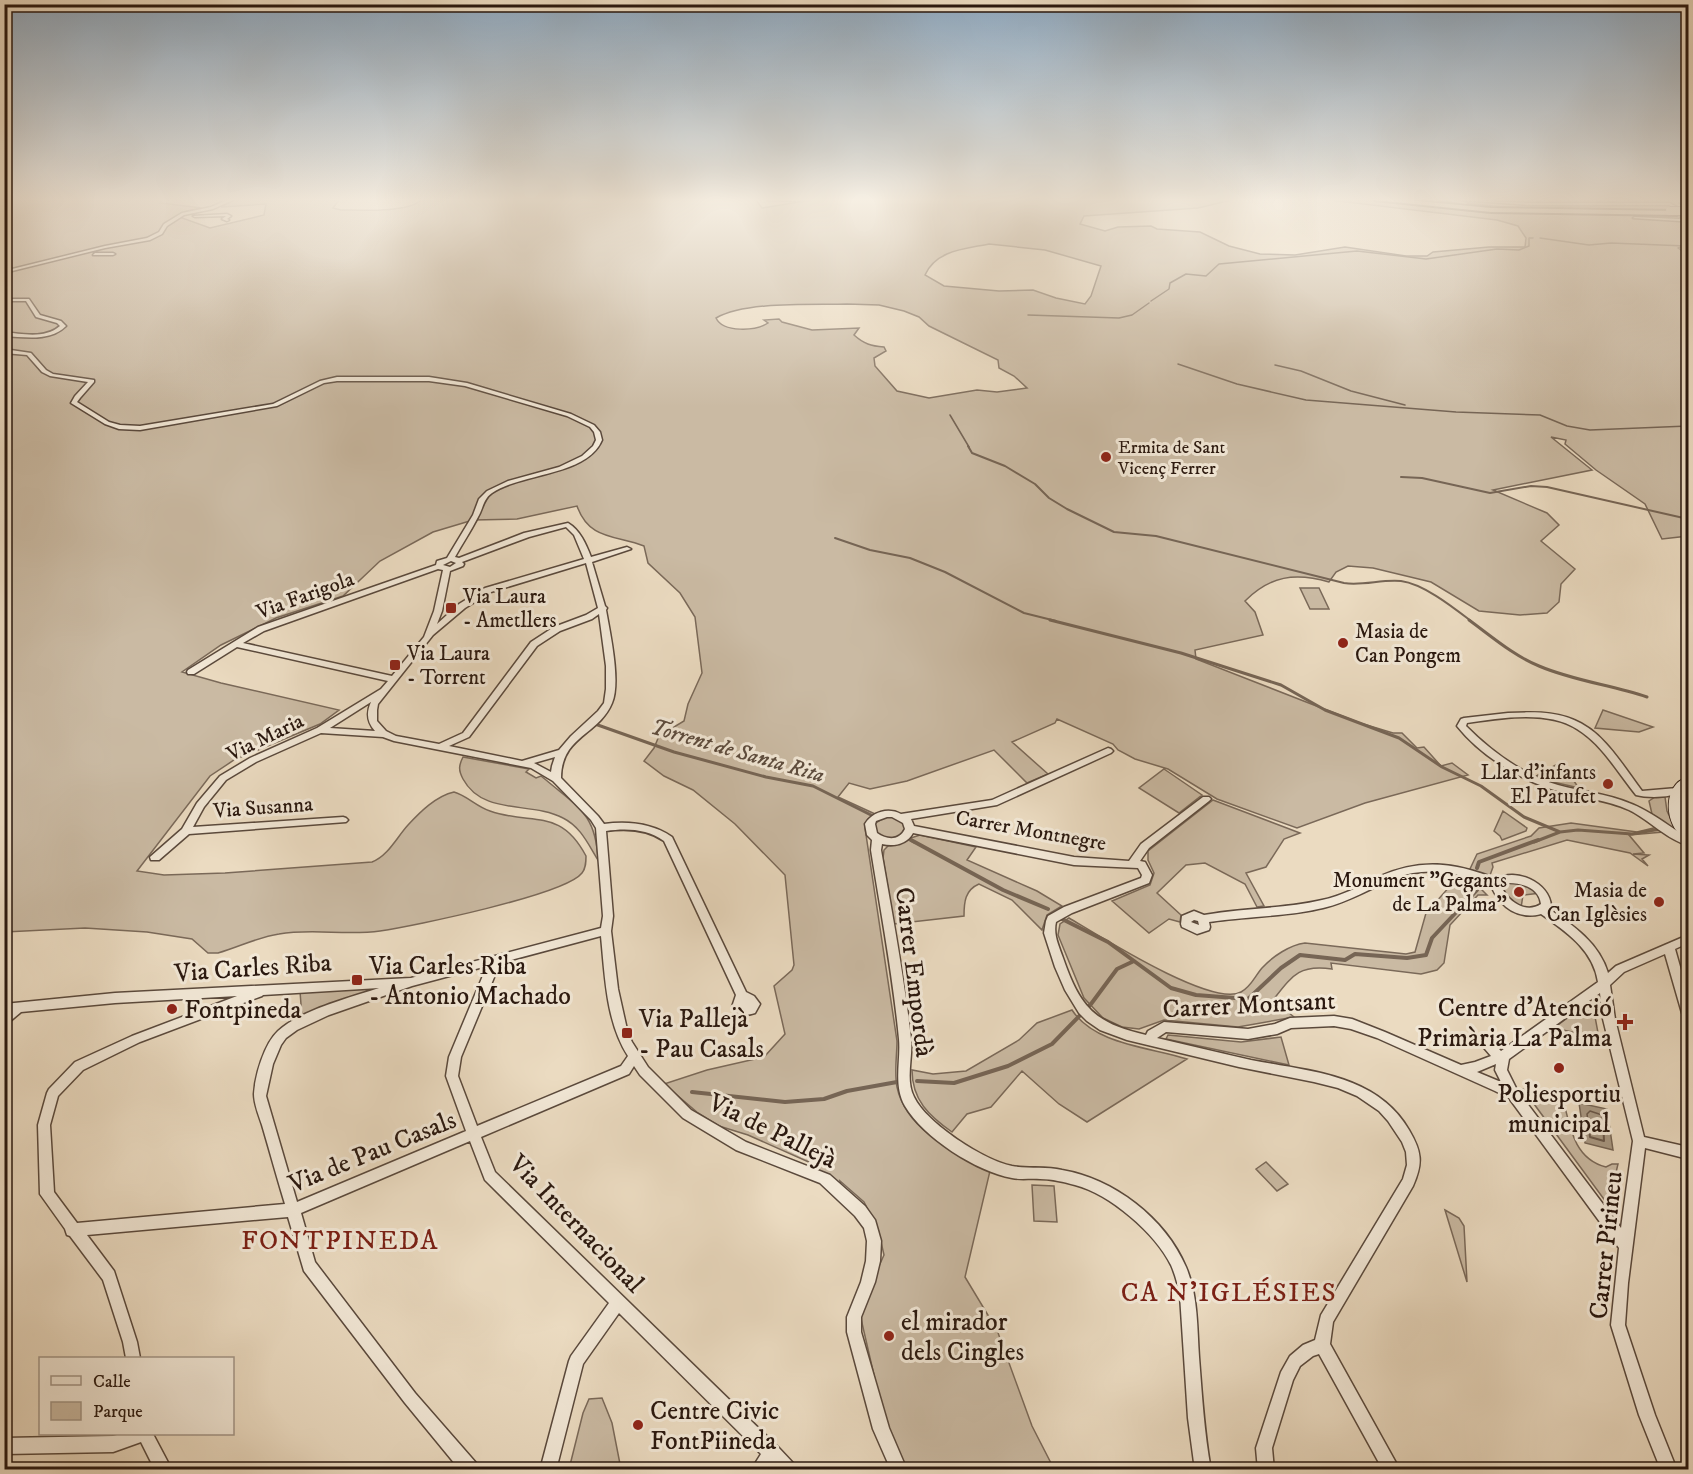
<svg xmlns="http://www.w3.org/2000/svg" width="1693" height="1474" font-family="'IM FELL DW Pica',serif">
<rect width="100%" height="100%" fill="#ebdbc1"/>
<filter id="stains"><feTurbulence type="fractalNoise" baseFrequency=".00333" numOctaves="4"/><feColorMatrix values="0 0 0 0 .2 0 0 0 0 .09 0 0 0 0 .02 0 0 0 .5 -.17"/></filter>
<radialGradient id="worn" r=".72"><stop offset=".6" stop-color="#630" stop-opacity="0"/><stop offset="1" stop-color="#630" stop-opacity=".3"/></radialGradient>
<path fill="#cabaa3" stroke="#7a6959" stroke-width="1.5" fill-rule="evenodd" d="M5,200H162L160,203L202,208L187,211L182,218L210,228L264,215L266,204L221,207L234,200H339L333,208L341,210C359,210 408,213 421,200H756L762,208L812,200H1231L1198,208L1084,216L1080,224L1105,231L1118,227L1151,226L1157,229L1200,232L1229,246L1260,254L1295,255L1345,247L1406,256H1427L1433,252L1489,247H1525L1526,238L1518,226L1497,220L1330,200H1441L1512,208L1659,204L1680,207L1682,205L1679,203L1683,202L1679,200H1688V536L1662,539L1645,504L1596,470L1565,444L1566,440L1551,437L1592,470L1493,490L1547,513L1559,525L1541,541L1575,569L1561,584L1559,602L1547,613L1520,615L1479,611L1431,582L1373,568L1348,566L1336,572L1329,582C1295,572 1270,576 1245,601L1255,612L1263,635L1195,650L1196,659L1360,723L1393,733H1402L1417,748L1424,747L1441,766L1452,763L1468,775L1365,803L1297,828L1217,799L1168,769L1135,759L1118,750L1113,744L1057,719L1055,723L1012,742L1048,774L1027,783L994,750L907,781L870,789L849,783L838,797L875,814L868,819L865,828L897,1041C897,1056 894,1072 897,1087C906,1130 955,1152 990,1171L965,1277L997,1330L1032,1426L1054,1469H899L882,1410L859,1310L884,1255L878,1229L864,1202L840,1181L841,1186L807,1168L820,1167L748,1135L719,1126L698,1113L664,1084L707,1070L764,1057L785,1034L774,986L792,970L794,965L785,875L735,824L693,790L664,776L644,761L654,748L659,736L684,721L688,704L702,673L695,617L680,593L648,563L644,546C615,535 589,540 577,506L517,519L473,520L433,532L380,561L343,596L276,618L221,645L182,672L221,683L339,710L320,724L234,760L210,776L137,871L164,875L225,873L372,862C388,856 397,837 408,825C420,812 436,796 454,792C466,795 477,807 490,811C533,826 560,807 586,856C586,862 586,868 582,873C565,895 413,926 380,931C346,936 313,928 279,934C258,937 239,947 218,953H208L192,939L147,932L85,928L5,932ZM989,244L1045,250L1101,266L1091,296L1085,304L1056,298L1033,290L999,291L944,286L925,275C936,250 965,249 989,244ZM847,304L879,305L904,311L919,317L929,326L998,360L999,368L1014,376L1027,388L997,392L977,390L929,398L897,391L875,366L874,358L886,351L884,347C871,346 864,344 854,335L859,328L812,330L782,322L779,319L764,320L768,323C756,331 723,333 716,318C746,301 812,305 847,304Z
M1300,588H1319L1329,609H1310Z
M1603,710L1653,727L1639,732L1595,728Z
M463,757L529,769L526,772L536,778L541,776L546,780C578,807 596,814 598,860C588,844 581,827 563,818C531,801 483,816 463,779C458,770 459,765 463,757Z
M1561,762L1578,787L1579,788L1549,781L1536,776Z
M1164,769L1202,795L1179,813L1139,788Z
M1655,797H1665L1667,811L1675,828L1673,829L1652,814L1649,801Z
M1213,800L1300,833L1284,839L1266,867L1246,873L1264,906L1257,907L1245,884L1205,863L1186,865L1157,893L1181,915L1180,922L1169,919L1149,933L1112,901L1150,885L1154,873L1148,860V851Z
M1503,811L1527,828L1526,831L1502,840L1500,836L1494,831Z
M885,817H895L902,821L906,830L899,837L883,838L875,833L874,824Z
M1571,823L1637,832L1662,826L1663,832L1629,835L1644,853L1633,854L1649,855L1642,859L1648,866L1630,853L1567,840L1492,863L1493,867L1489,878L1469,871L1477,854L1531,836L1539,828Z
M920,835L976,847L967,860L1037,891L1062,906L1047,915L1042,930L1012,900L979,884C965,890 964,902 964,916L894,924L883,858L884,850L889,845Z
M1466,873L1487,881L1481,889L1487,895H1478L1450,925L1444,963L1437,970L1421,974L1331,963L1332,969C1299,964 1292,976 1273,1000L1294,1017L1238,1027L1164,1020L1139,1029L1122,1027L1103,1018L1084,998L1058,935L1060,924L1069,918C1098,935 1212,1008 1241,992C1251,987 1255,976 1262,968C1273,956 1290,945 1305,943L1406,954L1415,952L1426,913L1459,876Z
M1509,881L1522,882L1541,893L1523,895L1521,908L1510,902L1501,888Z
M378,986L380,988L302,1018L300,991Z
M1587,1003L1593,1006L1599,1038L1554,1028Z
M1072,1010C1095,1045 1150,1047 1187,1059L1087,1122L1059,1104L1022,1071L991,1107L967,1114L952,1132C929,1116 912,1100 912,1070L933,1074L966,1071L1019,1040L1037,1023Z
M1168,1035L1241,1042L1281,1037L1289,1065L1166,1039Z
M1523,1089L1563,1099C1570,1127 1574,1159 1606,1167L1612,1164H1618L1609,1202H1606Z
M1266,1162L1288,1184L1277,1191L1256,1169Z
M1032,1185L1054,1186L1057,1222L1034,1221Z
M1445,1210L1459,1218L1464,1226L1467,1282Z
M602,1398L612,1423L621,1469H569L583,1413L589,1399Z"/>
<path fill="#a99984" stroke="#766555" stroke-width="1.5" d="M1579,1103L1607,1109L1613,1150L1585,1143Z"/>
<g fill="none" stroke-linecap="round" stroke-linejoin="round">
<path stroke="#6a584a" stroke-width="1.5" d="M1588,1121L1587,1114L1590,1111L1602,1115L1603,1121"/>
<path stroke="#6a584a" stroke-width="2" d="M1588,1119L1590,1137L1604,1141L1603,1119"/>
<path stroke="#766555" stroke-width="1.5" d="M1540,238L1589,245L1611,243L1686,246
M1688,245L1678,248L1688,255
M1151,301L1169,289L1170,283L1186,274L1206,276L1219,264L1357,251L1426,259L1497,249L1519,250L1529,246V238H1533
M1028,315L1119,318L1132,315L1149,303
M1178,364L1237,384L1306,400L1456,412L1540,415L1567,426L1590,430L1688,426
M1275,365L1301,371L1351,391L1405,405
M950,415L969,447"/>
<path stroke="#766555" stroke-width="2" d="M968,446L972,453L1005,466L1035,484L1049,498L1067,509L1114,532L1156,536L1344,583C1363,586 1382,579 1401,581C1424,584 1454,608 1471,621
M1401,477L1422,478L1490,493L1531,486L1547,487L1688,519
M835,538L870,550L910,558L945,572L1024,613L1056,621"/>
<path stroke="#766555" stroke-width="3" d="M1050,620L1181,653L1281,685L1325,710L1399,738L1442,767L1481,786L1524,817L1560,832
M1469,620C1491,636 1514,656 1539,666C1574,681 1612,685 1647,697
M595,724L674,752L766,777L813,786L871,815
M907,838L914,842
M1534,842L1560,832L1578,830L1632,834L1660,829"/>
<path stroke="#766555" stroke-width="4" d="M911,840L1003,890L1048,909
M1477,868L1479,862L1538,840
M1060,918L1108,942L1171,988L1196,995L1248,999L1281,968L1300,955L1345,960L1355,954L1407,958L1426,955L1432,938L1477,890L1471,877
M917,1081L954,1083L1008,1066L1052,1044L1091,1004L1117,969L1134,961
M692,1092L785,1102L824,1099L847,1091L897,1082"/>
<g stroke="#5a493c" stroke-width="3">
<path id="street" d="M227,200H233L213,209L184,215L167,226L162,234L150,240L105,248L4,273V271L105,246L147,238L159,232L164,224L182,213L211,207Z
M767,200H800L798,201Z
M1440,200H1455L1468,203L1466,204Z
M1461,200L1529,203H1670L1680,209L1677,210L1669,205H1529Z
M1681,213L1686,218L1680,221L1633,218L1635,217L1679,219L1682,218L1679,214Z
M227,214L231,216L227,219L229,220L227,221L222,219L226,216L195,217L193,216Z
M95,253H113L115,254L113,255H93Z
M4,299H29L40,315L61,321L66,326C50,342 25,337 4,336V332C23,334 45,339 60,326L57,323L36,317L26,301H4Z
M4,349L31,353L46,370L53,374L94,380V382L80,398L77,402L109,422L120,425L140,426L273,404L320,381L337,377H429L467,383L571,414L594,425L600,432L602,440C587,476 521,473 492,493C483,499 483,509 478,517C471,531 462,544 455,557L459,558L524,533L568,523C580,530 586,544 591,557L627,547L631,549L592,562L605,606L607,608L606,610C610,633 621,682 612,703C599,735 561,736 561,778L598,816L604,824C627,821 652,823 672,837L746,992L754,996L760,1004L755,1013C746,1016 737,1016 732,1007L736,995L664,841C647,829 627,828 606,831L613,916L611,931L618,989L628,1034L632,1042L648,1067L691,1110L746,1142L830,1175L865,1206L875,1220L881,1241L880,1261L875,1282L861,1317V1332L889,1428L907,1470H891L873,1429L847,1332V1317L861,1282L866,1261L867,1241L864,1228L855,1216L820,1183L736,1150L683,1118L640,1075L634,1066L629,1074L481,1137L495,1172L778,1447L794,1464L796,1470H776L772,1466L769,1470H751L761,1454L619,1313L583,1364L556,1470H540L569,1361L571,1356L609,1303L485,1180L470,1141L301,1213L315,1262L415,1393L477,1464L479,1470H460L405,1403L304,1271L288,1217L87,1235L114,1271L137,1342L140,1358H126L123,1342L103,1280L70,1236L67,1235L65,1229L40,1194L38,1125L47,1093L49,1089L75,1062L132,1036L237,996L115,1003L21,1012L8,1023L4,1025V1004L115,993L411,978L601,928L603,916L596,828L591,820L553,781L531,768L394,741L383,737L321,733L256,762L226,780L204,807L193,827L343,817L346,818L348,820L346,822L189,834L159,860H151L150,857L182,829L197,803L220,776L250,758L317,728L381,689L388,681L237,647L194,674H188L187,672L188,670L258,627L436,565L437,561L447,558L473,515L479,499L487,491L508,481L559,467L582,456L593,446L596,440L594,432L590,427L567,416L465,386L429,381H337L324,383L277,406L140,430L119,429L105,424L71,403L75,396L88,382L50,376L42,372L27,355L4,353ZM566,527L574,535L584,559L485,588L459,604L437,624L442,611L450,571L463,566L464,564L462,562L529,537ZM451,561L456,563L450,567L443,565ZM586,563L598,608L586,615L554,627L531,642L463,733L439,744L396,736L386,731L377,721V710L378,704L433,635L465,608L491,592ZM438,569L443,570L434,611L424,637L392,676L243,643L264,631ZM599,614L606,666V689L604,703L598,711L571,736L559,750L522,761L449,746L469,737L537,646L560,631L592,619ZM371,702C366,713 367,722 375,731L330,728ZM555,757L552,766L551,772L534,763ZM601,936C605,976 606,1022 628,1056L621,1066L477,1126L458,1076L461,1057L500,963ZM487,966L449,1057L446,1076L466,1131L297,1202L266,1096L273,1064L281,1045L286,1038L297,1030L329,1015L412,986ZM379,988C349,998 301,1010 278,1031C264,1044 255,1076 254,1094C254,1104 259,1116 262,1125C270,1152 277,1178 285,1204L77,1223L54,1192L50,1125L58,1096L83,1070L140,1042L262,996L263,995Z
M1508,713C1530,712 1553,711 1574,720C1604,732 1623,766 1642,791L1677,788L1682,791C1673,798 1647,798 1636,795C1618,773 1602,744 1577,729C1548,710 1500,718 1467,723L1466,726C1491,751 1523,775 1558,785C1581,792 1606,793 1629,803C1651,811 1668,826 1688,838V845C1669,841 1648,819 1629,810C1607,800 1584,798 1561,792C1523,782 1482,757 1457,726L1461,719L1464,718Z
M1108,748L1111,749L1113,751L1111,753L997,805L911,819L914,826L1074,857L1129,861L1141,844L1203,797H1209L1211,799L1209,801L1149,848L1140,861L1145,862L1152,875L1149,883L1072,913L1056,922C1053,935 1059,946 1063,958C1080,1007 1094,1023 1146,1035L1148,1031L1164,1022L1248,1029L1275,1024L1290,1018L1334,1016L1352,1019L1385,1032L1461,1065L1475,1062L1491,1056L1479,1042L1481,1038C1490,1035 1495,1045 1501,1051L1598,982C1593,949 1566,932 1541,914C1519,920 1501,908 1492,888L1493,886C1461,873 1428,865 1395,878C1371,888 1349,902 1323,908C1286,917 1247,916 1209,922L1210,927L1209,930L1197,934L1182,927L1181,924L1182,916L1194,911L1204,915C1243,908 1283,909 1322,900C1342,896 1360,886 1378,877C1420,858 1454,862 1497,879C1515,867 1550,883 1551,906L1549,909C1574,926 1599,943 1608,973L1616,966L1688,935V943L1675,949L1688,995V1018L1684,1016L1682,1013L1665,954L1624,972L1610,985L1615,1019L1644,1137L1688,1147V1159L1645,1148L1628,1283L1625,1325L1655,1415L1677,1470H1661L1639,1415L1611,1325L1619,1248L1509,1098L1495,1091L1377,1038L1351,1029L1334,1026L1291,1028L1277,1034L1248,1039L1166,1032L1157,1038C1188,1045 1219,1053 1251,1060C1308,1071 1377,1074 1409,1130C1422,1152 1423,1163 1413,1186L1333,1322L1330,1344L1400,1470H1383L1319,1354L1313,1356L1300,1366L1293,1380L1272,1448L1274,1470H1258L1256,1448L1281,1372L1290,1356L1303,1345L1315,1340L1321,1315L1403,1179L1407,1165L1406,1152L1402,1142L1388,1121L1379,1111L1357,1096L1338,1088L1314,1082L1239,1067L1127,1040L1100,1030L1087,1021L1079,1013L1065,990L1055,967L1044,933L1046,921L1048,916L1064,907L1141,878L1142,875L1138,868L1074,865L913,833C907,844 894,847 882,844L881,850C892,913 904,975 911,1039C913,1057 905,1080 914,1097C927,1124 984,1160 1012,1166C1028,1169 1046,1166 1062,1170C1114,1179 1165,1218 1186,1267C1198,1295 1197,1327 1199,1357C1202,1395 1204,1432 1211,1470H1195L1188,1418L1180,1295C1178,1285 1175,1274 1171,1265C1155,1233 1110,1194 1075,1185C1064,1182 1052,1179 1040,1179C1031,1178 1021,1180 1012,1178C976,1171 924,1138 905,1106C893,1085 901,1061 899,1039C893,976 881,913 871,850L872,840L867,835L865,824C872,812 888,807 901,814L992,800ZM887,817H892L903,823L905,829C899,841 887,840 877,833L875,824L876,821ZM1505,883C1520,882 1539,887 1541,904C1526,914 1509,902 1502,888ZM1194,920L1198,921L1199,925L1191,922ZM1600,993L1603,1019L1633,1141L1621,1228L1517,1090L1507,1070L1509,1059ZM1496,1064L1495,1070L1501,1082L1477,1072Z
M1676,807L1688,811V818L1673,812L1671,810L1673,808Z
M121,1434H153L172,1470H155L141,1442L113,1452L4,1454V1438L113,1436Z"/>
</g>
<g stroke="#2a180f" stroke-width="2">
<path id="secondary" d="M1688,777V789C1675,802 1690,821 1688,839C1666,833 1659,785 1688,777Z"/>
</g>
<g stroke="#2a180f" stroke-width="4">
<path id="highway" d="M1375,200H1407L1491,208L1677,211L1681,213L1677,215L1491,212Z"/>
</g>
<use href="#street" fill="#f2e8d7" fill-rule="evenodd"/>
<use href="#secondary" fill="#f2e8d7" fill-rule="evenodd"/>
<use href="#highway" fill="#ebdbc1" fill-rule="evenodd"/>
<g stroke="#2a180f" stroke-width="10" stroke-linecap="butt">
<path id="highway-bridge" d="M1670,211H1686"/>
</g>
<use href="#highway-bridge" stroke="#ebdbc1" stroke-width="8"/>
</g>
<linearGradient id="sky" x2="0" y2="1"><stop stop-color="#8fa9c0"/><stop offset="0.49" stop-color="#f6efe3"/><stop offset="1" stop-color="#f6efe3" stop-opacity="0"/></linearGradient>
<rect width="1693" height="407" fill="url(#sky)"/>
<g fill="#8f2418" stroke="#f2e8d7" stroke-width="2">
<circle cx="1106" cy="457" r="6"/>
<rect x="445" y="602" width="12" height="12" rx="3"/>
<circle cx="1343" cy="643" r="6"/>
<rect x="389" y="659" width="12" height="12" rx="3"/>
<circle cx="1608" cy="784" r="6"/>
<circle cx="1519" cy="892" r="6"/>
<circle cx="1659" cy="902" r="6"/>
<rect x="351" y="974" width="12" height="12" rx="3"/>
<circle cx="172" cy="1009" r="6"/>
<path d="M1622 1013h6v6h6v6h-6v6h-6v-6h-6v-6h6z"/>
<rect x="621" y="1027" width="12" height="12" rx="3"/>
<circle cx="1559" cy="1068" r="6"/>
<circle cx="889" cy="1336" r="6"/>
<circle cx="638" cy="1425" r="6"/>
</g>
<g text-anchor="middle" stroke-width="6" stroke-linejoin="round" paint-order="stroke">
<g font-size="18" fill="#2a180f" stroke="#f2e8d7" text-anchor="start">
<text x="1118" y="453">Ermita de Sant<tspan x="1118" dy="21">Vicenç Ferrer</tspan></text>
</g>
<g font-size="21" fill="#2a180f" stroke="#f2e8d7">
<text transform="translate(305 595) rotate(-20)" y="7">Via Farigola</text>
<text transform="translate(265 737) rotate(-26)" y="7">Via Maria</text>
<text transform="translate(263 807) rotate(-4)" y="7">Via Susanna</text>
<text transform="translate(1031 830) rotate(10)" y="7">Carrer Montnegre</text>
</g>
<g font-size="21" fill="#2a180f" stroke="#f2e8d7" text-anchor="start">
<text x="463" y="603">Via Laura<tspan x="463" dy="24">- Ametllers</tspan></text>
<text x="1355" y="638">Masia de<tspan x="1355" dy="24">Can Pongem</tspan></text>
<text x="407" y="660">Via Laura<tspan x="407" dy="24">- Torrent</tspan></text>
<text x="1596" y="779" text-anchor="end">Llar d'infants<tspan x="1596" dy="24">El Patufet</tspan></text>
<text x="1507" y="887" text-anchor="end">Monument "Gegants<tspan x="1507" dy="24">de La Palma"</tspan></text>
<text x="1647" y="897" text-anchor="end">Masia de<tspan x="1647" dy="24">Can Iglèsies</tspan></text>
</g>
<g font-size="22" font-style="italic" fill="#5d4c3e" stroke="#f2e8d7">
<text transform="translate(738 750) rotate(16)" y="8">Torrent de Santa Rita</text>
</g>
<g font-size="26" fill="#2a180f" stroke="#f2e8d7" text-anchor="start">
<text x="369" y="974">Via Carles Riba<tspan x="369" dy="30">- Antonio Machado</tspan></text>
<text x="1612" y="1016" text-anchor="end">Centre d'Atenció<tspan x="1612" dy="30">Primària La Palma</tspan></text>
<text x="184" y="1018">Fontpineda</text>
<text x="639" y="1027">Via Pallejà<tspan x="639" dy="30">- Pau Casals</tspan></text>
<text x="1559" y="1102" text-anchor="middle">Poliesportiu<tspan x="1559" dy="30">municipal</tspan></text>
<text x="901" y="1330">el mirador<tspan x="901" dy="30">dels Cingles</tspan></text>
<text x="650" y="1419">Centre Civic<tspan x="650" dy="30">FontPiineda</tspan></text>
</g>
<g font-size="26" fill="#2a180f" stroke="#f2e8d7">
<text transform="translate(253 967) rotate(-4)" y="9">Via Carles Riba</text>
<text transform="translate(915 972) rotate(83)" y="9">Carrer Empordà</text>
<text transform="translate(1249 1004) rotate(-3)" y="9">Carrer Montsant</text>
<text transform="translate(773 1130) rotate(26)" y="9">Via de Pallejà</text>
<text transform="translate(372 1151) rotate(-22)" y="9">Via de Pau Casals</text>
<text transform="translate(577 1223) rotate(46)" y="9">Via Internacional</text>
<text transform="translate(1605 1245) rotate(-84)" y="9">Carrer Pirineu</text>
</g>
<g font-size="27" letter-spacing="1.5" fill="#7a1f14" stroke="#f2e8d7">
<text x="340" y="1249">FONTPINEDA</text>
<text x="1229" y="1301">CA N'IGLÉSIES</text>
</g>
</g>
<rect width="1693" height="1474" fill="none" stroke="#ebdbc1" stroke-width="24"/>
<rect x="6" y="6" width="1681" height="1462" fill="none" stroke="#2a180f" stroke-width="3"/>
<rect x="12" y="12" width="1669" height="1450" fill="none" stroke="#2a180f" stroke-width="1.5"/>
<rect x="39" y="1357" width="195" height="78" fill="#f2e8d7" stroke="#a29587" stroke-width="1.5"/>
<rect x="51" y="1376" width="30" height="9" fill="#f2e8d7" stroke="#a29587" stroke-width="1.5"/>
<text x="93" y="1387" font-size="18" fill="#2a180f">Calle</text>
<rect x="51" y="1402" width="30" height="18" fill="#cabaa3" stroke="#a29587" stroke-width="1.5"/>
<text x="93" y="1417" font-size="18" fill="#2a180f">Parque</text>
<rect width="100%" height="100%" filter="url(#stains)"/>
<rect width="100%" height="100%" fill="url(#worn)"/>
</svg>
